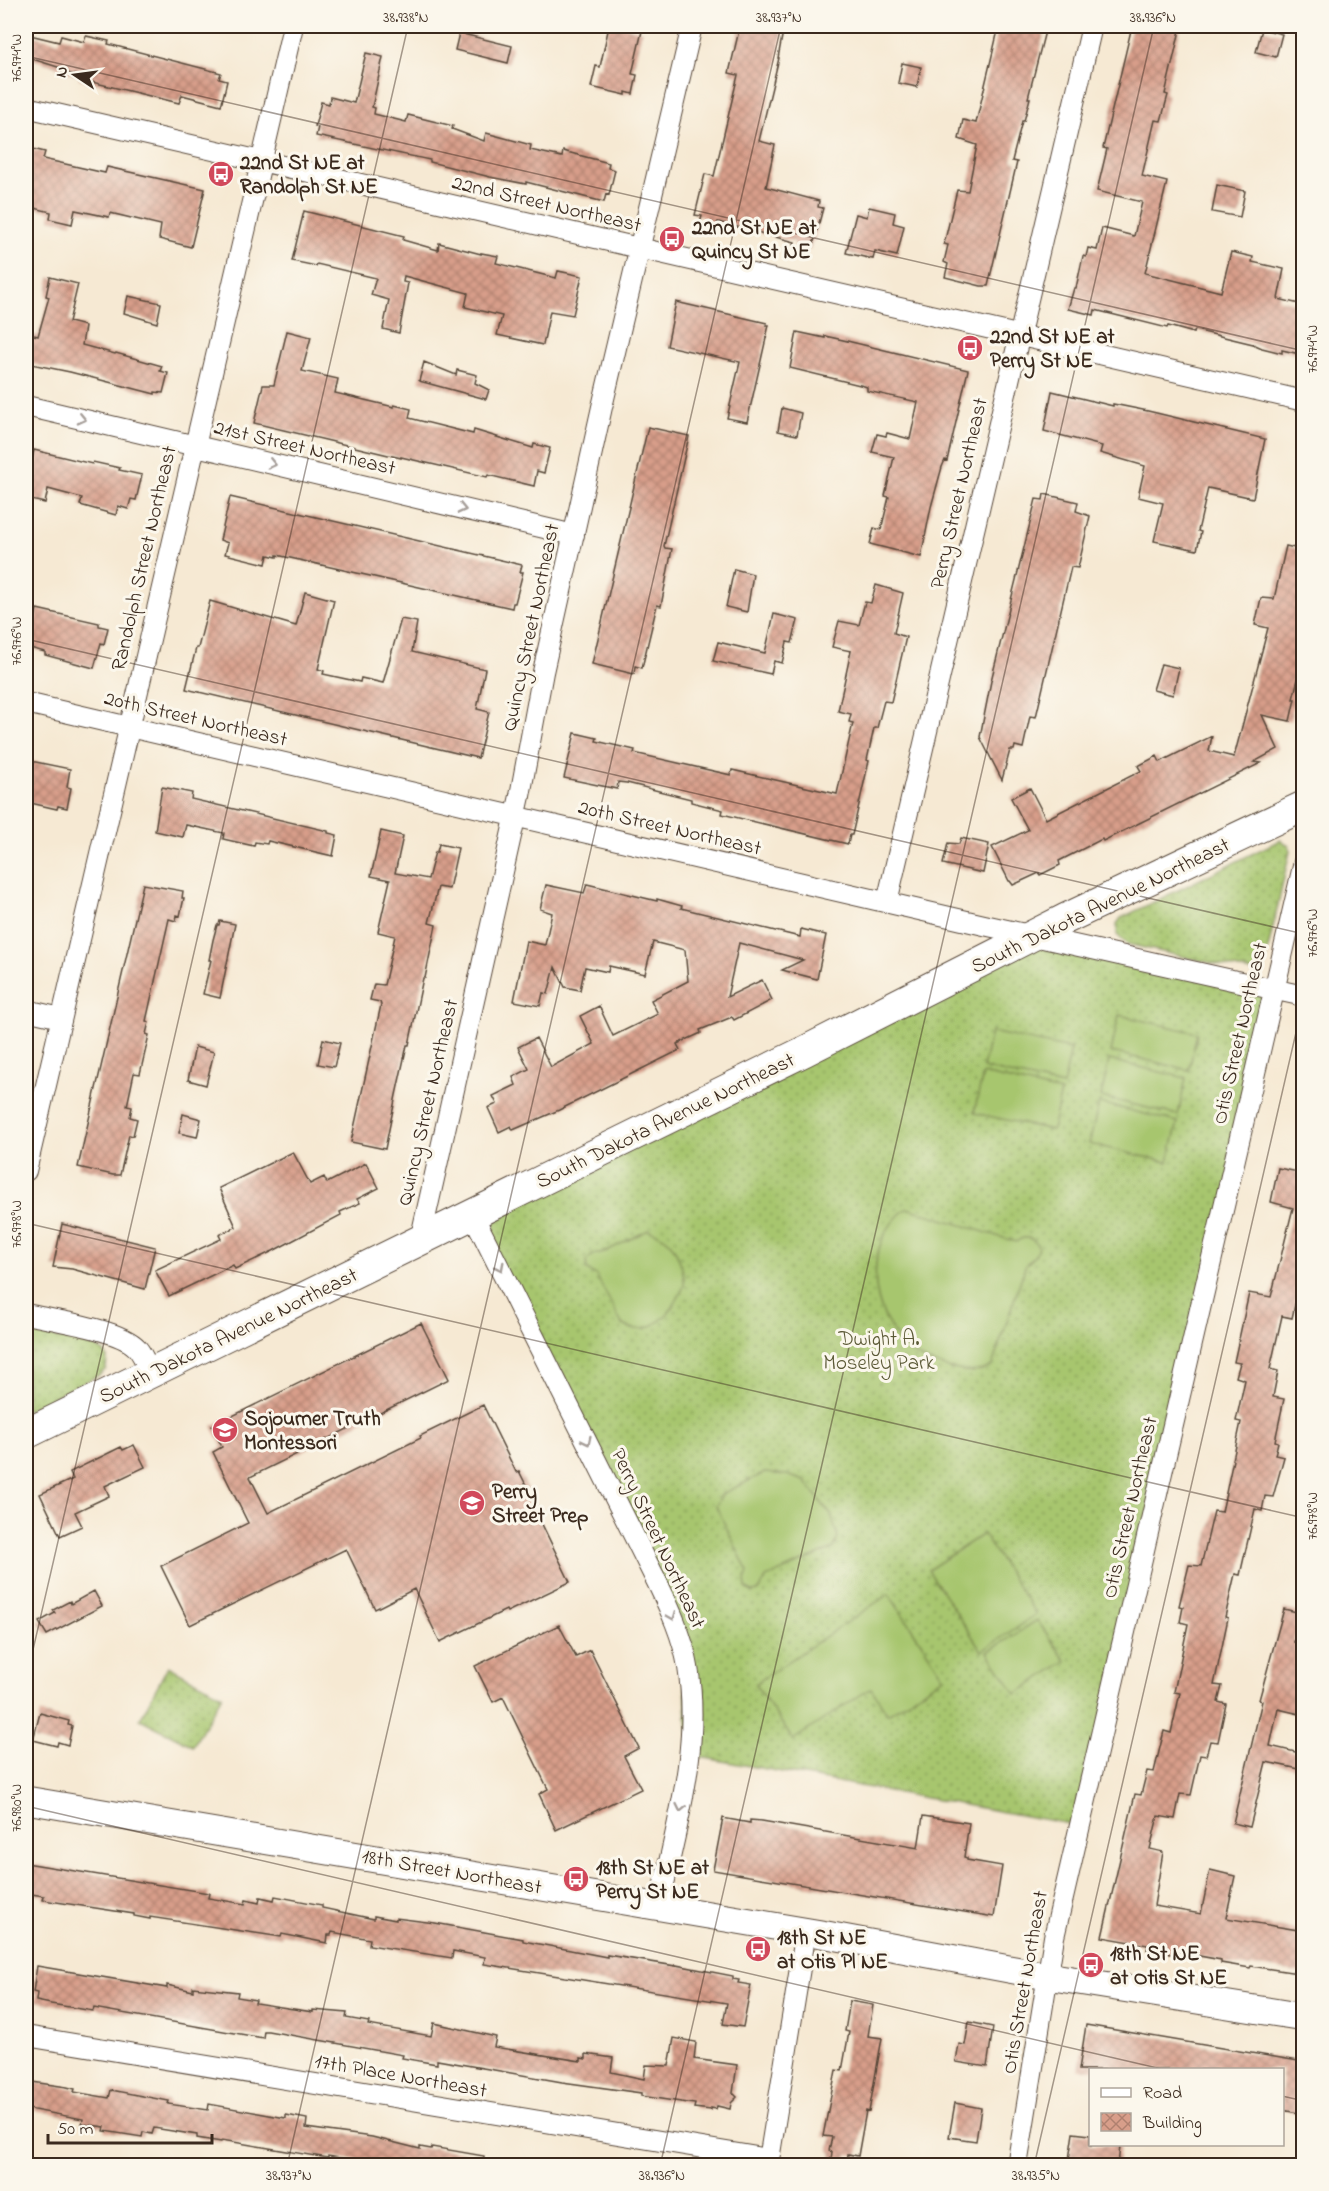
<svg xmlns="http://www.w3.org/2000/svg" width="1329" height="2191" font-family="'Indie Flower',sans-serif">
<defs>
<pattern id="grass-dots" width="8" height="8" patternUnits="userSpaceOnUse" patternTransform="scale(1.5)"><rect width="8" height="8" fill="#a7c66e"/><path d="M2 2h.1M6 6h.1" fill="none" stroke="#89a15a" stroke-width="1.8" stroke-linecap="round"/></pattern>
<pattern id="building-cross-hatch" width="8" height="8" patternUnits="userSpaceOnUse" patternTransform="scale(1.5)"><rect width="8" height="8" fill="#d89e8a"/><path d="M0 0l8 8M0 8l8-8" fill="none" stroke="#b08170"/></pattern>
</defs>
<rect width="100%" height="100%" fill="#fbf7ec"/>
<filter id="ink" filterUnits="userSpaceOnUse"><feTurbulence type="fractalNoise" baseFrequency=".0167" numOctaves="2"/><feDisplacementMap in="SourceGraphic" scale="12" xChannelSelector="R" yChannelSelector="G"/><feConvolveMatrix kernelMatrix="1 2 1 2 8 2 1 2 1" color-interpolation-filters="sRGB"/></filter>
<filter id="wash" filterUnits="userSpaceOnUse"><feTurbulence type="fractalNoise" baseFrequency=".008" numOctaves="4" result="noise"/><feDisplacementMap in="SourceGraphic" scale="24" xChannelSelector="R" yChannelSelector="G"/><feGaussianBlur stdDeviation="1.35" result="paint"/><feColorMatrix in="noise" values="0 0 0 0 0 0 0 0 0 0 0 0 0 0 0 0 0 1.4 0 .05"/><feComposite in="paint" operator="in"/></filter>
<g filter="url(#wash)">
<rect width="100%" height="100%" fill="#f6e9d3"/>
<path fill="url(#grass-dots)" stroke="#717846" stroke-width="1.5" d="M1280,840L1289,845L1290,851L1264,967L1260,971L1252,972L1127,944L1117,935V924L1121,918Z
M1035,936L1274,990L1080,1826L689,1755L683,1647L473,1215Z
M26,1330L96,1347L104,1352L107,1357L106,1369L99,1375L26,1411Z
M168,1666L222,1695L193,1746L140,1719Z"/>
<path fill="#a7c66e" stroke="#717846" stroke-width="1.5" d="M1119,1015L1197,1033L1189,1070L1111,1052Z
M991,1032L1071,1049L1063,1086L983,1068Z
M1109,1060L1186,1078L1178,1115L1101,1097Z
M983,1074L1061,1092L1052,1130L974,1113Z
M1099,1103L1178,1122L1168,1162L1089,1144Z
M907,1208L1016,1242C1025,1235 1032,1237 1038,1246C1037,1255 1033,1259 1026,1264L992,1366C978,1374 968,1372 952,1369C938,1365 922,1361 910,1351C868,1315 861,1243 907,1208Z
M648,1230C655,1233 663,1235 669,1241C677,1250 685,1272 684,1285C683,1289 680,1294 678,1298C668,1318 645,1339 622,1324L596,1275L587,1270L586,1261L594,1254H601Z
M764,1473L787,1475L805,1481L831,1515L838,1537L834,1548L766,1578L759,1591L752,1592L746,1588L745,1580L748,1572L716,1506L722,1494Z
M983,1534L1036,1614L982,1651L928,1570Z
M889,1594L944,1677L888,1714L871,1688L793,1740L755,1684Z
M1037,1620L1066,1661L1016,1694L988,1652Z"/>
<g id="blocks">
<path fill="url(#building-cross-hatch)" d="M609,26H620L642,31L632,74L637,75L633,94L626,92V95L591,87L596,66L600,67Z
M740,26H784L778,58H779L759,141L775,145L766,187L819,201L818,207L823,208L814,242H812L810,250L794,246L795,242L718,222L717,227L700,223L702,216L695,215L705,174L714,176L738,75L729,73Z
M999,26H1021L1045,31L1028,98H1030L1024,121H1022L1012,161L1017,162L988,286H981L945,277L948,264L944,262L948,245L944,244L957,190L968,191L977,145L959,139L963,120L976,123Z
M1132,26H1181L1165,94L1168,95L1161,121L1155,120L1142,176L1167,182L1145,273L1221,292L1231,252L1253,257L1252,262L1284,269L1278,299L1304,305V355L1282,350V353L1262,348L1253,344L1195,330L1194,333L1168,326L1167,328L1095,310L1094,315L1068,309L1074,288H1076L1083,256L1086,257L1088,248L1097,250L1102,228L1134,236L1142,202L1097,191L1107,149L1103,148Z
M1262,29L1282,34L1276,57L1256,52Z
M459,33L512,46L508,63L455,50Z
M26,34L59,42L61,36L84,42L86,36L109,41L108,44L221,73L219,79L227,81L222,102L221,105L182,95L179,103L79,79V76L60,71L61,68L26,57Z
M366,53L383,57L372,107L375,108L374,114L406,122L408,115L453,126L452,129L484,141L486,133L531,145L530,150L562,157L563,151L609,163L608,168L615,170L609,195L606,194L604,202L526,182V184L490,177L430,162V160L316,136L318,127L315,126L321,102L329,104L330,97L354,103Z
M902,63L921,67L917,87L898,83Z
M29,148L45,152L43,159L105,173L107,167L205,189L191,247L159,239L161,225L110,213L109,217L75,210L72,224L50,219L51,212L26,206V155L27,156Z
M1217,185L1245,191L1240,217L1212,212Z
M869,207L895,213L893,223L904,226L897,256L875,251L873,259L846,253L856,214L867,217Z
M304,211L404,236L403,240L438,250L439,243L481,254V253L498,256L496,263L556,278L558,271L582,276L573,315L550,311L543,345L497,335L502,316L465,307L468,293L404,276L403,282L408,283L399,333L383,329L389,300L371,295L376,278L317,264L316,266L292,261Z
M50,277L78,284L69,322L85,326L82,345L115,354L116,353L162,366L160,371L168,373L163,393L155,392V394L70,372L26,363V333L38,336L49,297L46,296Z
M128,296L161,303L157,323L124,313Z
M676,302L767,323L766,325H769L747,422L727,418L740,362L667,346Z
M287,331L311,337L302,371L338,379L335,393L394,407V405L411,409L409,418L473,434L474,430L533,448L534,444L550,448L544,473L537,471L534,486L488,475L487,477L401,457V458L254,423L263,385H274Z
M797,332L825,338V336L843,340L968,370L947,461L945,460L942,467L931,507L921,557L870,544L874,528L881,530L889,497L885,496L894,457L872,452L877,434L886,436L887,433L910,439L918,402L867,391V387L864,386L790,368Z
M424,362L456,375L457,370L477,375L475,383L489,390L486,399L419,381Z
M1052,391L1113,406V404L1148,411L1265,439L1253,498L1208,488L1198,531L1201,532L1197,550L1154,541L1163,503L1138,497L1145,466L1100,453L1102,446L1044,431Z
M782,408L801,413L797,435L778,431Z
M648,427L689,436L664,546L665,548L672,549L661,606L657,605L642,668L635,666L634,674L592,664Z
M34,450L92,464L93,462L120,468L119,470L142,475L136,500L131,499L128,509L118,506L116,515L80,505L82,498L48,489L45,503L26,499V486Z
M1044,494L1078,502L1076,511L1090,516L1078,568L1071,567L1036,717L1030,716L1023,748L1015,746L1014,750H1010L1002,780L980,737L991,681L1036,499L1043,500Z
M230,497L522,565L520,572H523L515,603H513L512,608L503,606L277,555V557L268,555L266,564L225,554L228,543L220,540Z
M1286,546L1304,550V655L1293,699H1295L1290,721L1262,715L1278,749L1254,762L1261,763L1103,841L1102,839L1059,861L1060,865L1040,875L1039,873L1013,885L1010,881H1009L992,847L1028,830L1011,798L1030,788L1046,819L1141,771L1138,766L1157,756L1160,762L1212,736L1209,751L1234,757L1268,628L1255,625L1261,598L1274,599Z
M734,569L753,574L747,612L726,607Z
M876,585L903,593L894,633L906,637L891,702L884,701L877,728H874L867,760L869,761L852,835H850L848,844L722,814L723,810L691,802V799L627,783L618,782L617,789L564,778L575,733L597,738L596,741L635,750L634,753L731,775L732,770L837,794L853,723L849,722L851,714L838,711L851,651L832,647L839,621L859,625L865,602L871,603Z
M305,592L334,600L318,669L324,671L323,674L360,682L361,678L383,683L401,619L417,622L412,652L485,669L477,709L489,712L478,758L186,689L196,648H198L210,601L296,626Z
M37,609L99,623V626L108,628L104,644L101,643L94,668L45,655V652L30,648L32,640L30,639Z
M774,614L798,620L792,643L787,642L782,663L774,661L771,674L713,661L718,642L765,653Z
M1161,664L1179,668L1173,695L1153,690Z
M26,760L70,769L67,787L71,788L67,808L58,806L57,809L26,802Z
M162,787L192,793L191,799L328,831V833L337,835L333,856L268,841L267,844L255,842L254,846L223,839L224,833L186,825L183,837L155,831Z
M381,831L403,836L395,873L428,879L435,852H437L439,844L458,848L449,889L438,887L429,923L436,925L425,978H423L409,1045H407L396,1095L385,1149L351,1142L381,1005L380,1002L370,1000L374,984L384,985L395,936L378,932L390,880L371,876Z
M961,838L989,844L983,873L943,864L948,843L959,844Z
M143,884L183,891L182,898H184L180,916L177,915L176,921L169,919L146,1021L149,1022L146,1034L149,1035L140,1074L134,1073L127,1106L132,1107L130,1117L137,1119L133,1136L129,1135L120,1175H113L78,1167Z
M587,884L657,901V899L682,906L681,908L800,937L801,929L826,935L817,979L782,970L803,960L739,943L727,997L762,980L772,1000L734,1020L732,1017L700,1030L701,1033L677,1044L680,1050L559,1110L513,1130L511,1126L499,1132L488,1108L497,1104L493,1096L516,1085L513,1077L529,1069L518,1047L536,1038L551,1067L594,1044L580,1016L599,1006L613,1036L658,1014L651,1000L688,981L685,950L653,942L645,974L609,966L608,972L585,967L580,990L565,987L555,967L548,994L543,993L540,1006L514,1001L526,941L545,945L552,913L540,909L546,885L584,893Z
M220,921L235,924L220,998L203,994L211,960H209L213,940L217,925H219Z
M323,1039L340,1043L334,1067L318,1064Z
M195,1047L214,1052L206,1085L188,1080Z
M183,1114L201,1119L197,1137L179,1133Z
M293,1152L310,1184L324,1177L327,1183L366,1163L379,1188L357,1199L360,1203L340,1212L341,1215L273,1251L235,1269L233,1265L169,1296L155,1270L221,1239L219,1235L236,1227L219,1188Z
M1278,1168L1304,1173V1298L1297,1296L1292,1318L1282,1316L1270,1369L1278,1371L1273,1397L1284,1399L1275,1441L1278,1442L1275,1455L1284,1457L1273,1497L1265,1496L1262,1511L1255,1509L1240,1575L1235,1574L1225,1617L1228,1618L1214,1685L1222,1686L1218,1702L1226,1704L1218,1742L1210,1741L1206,1756L1200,1755L1191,1795L1180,1794L1175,1819L1158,1816L1150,1849L1163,1852L1154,1906L1201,1914L1210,1870L1235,1876L1226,1918L1304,1931V1974L1251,1966L1250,1968L1221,1963V1960L1177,1952V1955L1147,1950L1148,1945L1102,1937L1135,1794L1141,1795L1147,1771L1154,1772L1164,1731L1171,1733L1180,1693L1174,1692L1188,1624L1180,1622L1183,1607L1179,1606L1189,1565L1201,1566L1214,1511L1222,1512L1241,1422L1236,1421L1245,1380L1236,1377L1240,1363L1234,1362L1249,1293L1271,1297L1293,1208L1271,1202Z
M62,1224L155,1247L145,1289L72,1269L53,1267Z
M421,1323L449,1379L250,1477L268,1513L421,1438L420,1436L483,1405L516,1472L519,1471L540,1513L537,1514L570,1582L507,1612L506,1610L440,1642L414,1589L375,1609L346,1549L190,1625L161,1566L248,1523L213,1452L222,1447L212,1426Z
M134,1445L145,1467L105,1486L109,1496L75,1512L82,1526L60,1536L40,1494L73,1479L70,1472L121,1447L123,1450Z
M94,1591L102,1606L47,1635L39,1622L55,1613L53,1610L70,1601L71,1604Z
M1284,1609L1301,1613L1294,1642L1304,1643V1715L1278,1709L1270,1746L1304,1754V1770L1266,1762L1250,1827L1233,1823L1262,1701L1259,1700Z
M559,1625L576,1657L590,1650L639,1748L624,1756L641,1789L556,1830L539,1794L548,1789L503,1697L493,1702L475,1666Z
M40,1713L69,1721L68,1725L72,1726L68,1745L58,1742L57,1746L33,1740Z
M923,1816L969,1823L964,1857L967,1858V1860L1002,1866L994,1917L713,1870L723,1818L750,1823V1820L762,1821L918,1848Z
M26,1863L209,1893L208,1898L245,1904L246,1900L259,1903L260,1897L274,1900L275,1896L322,1905V1908L374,1919V1916L396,1920V1918L435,1923L523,1939V1941L607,1957V1955L676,1966V1965L733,1976V1979L739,1980L738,1983L751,1985L743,2027L723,2024L727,2003L484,1964L485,1957L453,1951L452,1958L369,1945L370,1939L332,1932L331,1935H328L327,1943L282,1934L281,1937L150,1917V1919L134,1916V1914L43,1900L44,1896L26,1893Z
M37,1966L167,1988V1985L193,1991V1987L238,1992L237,1997L256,2000L255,2003L313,2012V2010L347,2013L346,2018L369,2022L368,2025L431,2036L434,2023L496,2037L494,2047L581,2061V2058L586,2059V2054L613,2058L611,2072L644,2079L646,2065L669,2066L674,2038L696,2042L694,2059L737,2065L733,2093L737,2097L731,2103L730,2109L717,2106L716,2109L711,2108V2110L694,2108L695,2104L641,2096V2093L562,2082L437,2060V2064L402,2058L403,2055L268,2031H264L263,2038L94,2008L93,2011L51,2004L36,2001L37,1993L33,1992Z
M850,2001L873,2005L868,2036L882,2038L869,2112L866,2111L858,2156L848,2154L847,2164L831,2161L832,2152L829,2151L832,2137L823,2136L836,2070L842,2071L849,2032L845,2031Z
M969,2022L993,2027L987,2067L956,2062L959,2044L965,2045Z
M1086,2025L1304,2062V2114L1282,2110V2070H1079Z
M32,2082L67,2087L75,2089L74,2092L109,2098L111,2090L169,2101L168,2104L208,2110L209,2104L286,2118V2115L307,2119L306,2128L372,2137L420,2149V2147L431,2149L432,2147L484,2156L483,2166H366L367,2162L328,2156V2158L222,2140L221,2142L197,2138V2135L154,2128L152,2134L143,2132L142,2137L104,2131L105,2127L82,2124L83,2119L28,2109Z
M955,2103L981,2108L976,2141L949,2137Z
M1073,2133L1090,2135V2145H1120L1118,2166H1068Z"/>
</g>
</g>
<g filter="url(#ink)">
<use href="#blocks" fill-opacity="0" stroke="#574739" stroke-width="1.5"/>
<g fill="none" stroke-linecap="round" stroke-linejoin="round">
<g stroke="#574739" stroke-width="22">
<path id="street" d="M26,107L1304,401
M26,406L574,535
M26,703L984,925L1304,996
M887,902L1092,26
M26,1010L61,1018
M26,1171L293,26
M473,1215L657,1582C670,1609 683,1637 688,1667C701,1748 676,1828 659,1906
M420,1241L520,796L543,672L602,407L692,26
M26,1314C52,1320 120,1329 137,1348C144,1356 146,1364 150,1373
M26,2036L769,2159
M768,2166L806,1931
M1017,2166L1054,1937L1304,862"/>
</g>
<g stroke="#574739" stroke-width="29">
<path id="secondary" d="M26,1800L827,1935L1047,1976L1304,2017"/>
</g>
<g stroke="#574739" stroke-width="32">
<path id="primary" d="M26,1434L805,1051L1065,919L1304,806"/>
</g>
<use href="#street" stroke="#fff" stroke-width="20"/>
<use href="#secondary" stroke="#fff" stroke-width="27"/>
<use href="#primary" stroke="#fff" stroke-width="30"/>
</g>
<defs><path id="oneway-chevron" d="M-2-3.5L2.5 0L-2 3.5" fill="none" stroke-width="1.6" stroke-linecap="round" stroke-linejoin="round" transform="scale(1.5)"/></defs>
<g stroke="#a79f9a">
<use href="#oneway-chevron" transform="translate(82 419) rotate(13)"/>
<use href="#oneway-chevron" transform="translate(272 464) rotate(13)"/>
<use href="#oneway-chevron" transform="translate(462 509) rotate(13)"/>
<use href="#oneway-chevron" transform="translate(500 1267) rotate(63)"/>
<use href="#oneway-chevron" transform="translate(587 1441) rotate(64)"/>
<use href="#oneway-chevron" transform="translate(672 1616) rotate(68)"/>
<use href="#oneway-chevron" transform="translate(681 1808) rotate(102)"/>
</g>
</g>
<path fill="none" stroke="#3b2a1e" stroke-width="1.5" stroke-opacity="0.45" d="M26,56L1304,351M26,63L34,26M26,639L1304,934M26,1223L1304,1518M26,1680L408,26M26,1806L1166,2070M1282,2096L1304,2101M287,2166L781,26M660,2166L1154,26M1034,2166L1304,998"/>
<defs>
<g id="bus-disc" transform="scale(1.35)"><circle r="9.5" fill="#d1495b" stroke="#fbf7ec"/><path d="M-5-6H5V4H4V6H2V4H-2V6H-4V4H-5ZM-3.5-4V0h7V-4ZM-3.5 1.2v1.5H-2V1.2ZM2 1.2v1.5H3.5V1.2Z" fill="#fff"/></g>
<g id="school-disc" transform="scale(1.35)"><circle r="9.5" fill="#d1495b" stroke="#fbf7ec"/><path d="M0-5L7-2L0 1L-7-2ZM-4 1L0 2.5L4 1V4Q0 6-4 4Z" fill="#fff"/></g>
</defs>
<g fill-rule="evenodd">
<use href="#bus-disc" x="221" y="174"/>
<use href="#bus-disc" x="672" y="239"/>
<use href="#bus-disc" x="970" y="348"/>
<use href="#school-disc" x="225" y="1430"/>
<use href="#school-disc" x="472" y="1503"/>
<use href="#bus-disc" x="576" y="1879"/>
<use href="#bus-disc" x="758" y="1949"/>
<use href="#bus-disc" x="1091" y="1965"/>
</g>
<g text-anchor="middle" stroke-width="6" stroke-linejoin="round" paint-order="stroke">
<g font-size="21" font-weight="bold" fill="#3b2a1e" stroke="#fbf7ec" text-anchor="start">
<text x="240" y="169">22nd St NE at<tspan x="240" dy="24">Randolph St NE</tspan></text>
<text x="692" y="234">22nd St NE at<tspan x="692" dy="24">Quincy St NE</tspan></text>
<text x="990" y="343">22nd St NE at<tspan x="990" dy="24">Perry St NE</tspan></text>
<text x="244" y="1425">Sojourner Truth<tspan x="244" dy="24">Montessori</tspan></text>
<text x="492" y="1498">Perry<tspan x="492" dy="24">Street Prep</tspan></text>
<text x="596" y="1874">18th St NE at<tspan x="596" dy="24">Perry St NE</tspan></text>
<text x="777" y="1944">18th St NE<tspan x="777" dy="24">at Otis Pl NE</tspan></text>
<text x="1110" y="1960">18th St NE<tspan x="1110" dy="24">at Otis St NE</tspan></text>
</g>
<g font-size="21" fill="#3b2a1e" stroke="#fbf7ec">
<text transform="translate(547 203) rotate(13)" y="7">22nd Street Northeast</text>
<text transform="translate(305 447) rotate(13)" y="7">21st Street Northeast</text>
<text transform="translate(958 493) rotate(-77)" y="7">Perry Street Northeast</text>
<text transform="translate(143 558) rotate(-77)" y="7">Randolph Street Northeast</text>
<text transform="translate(530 627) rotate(-78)" y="7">Quincy Street Northeast</text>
<text transform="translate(196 718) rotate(13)" y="7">20th Street Northeast</text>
<text transform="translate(670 827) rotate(13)" y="7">20th Street Northeast</text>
<text transform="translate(1100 905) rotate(-26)" y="7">South Dakota Avenue Northeast</text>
<text transform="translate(1239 1033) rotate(-77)" y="7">Otis Street Northeast</text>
<text transform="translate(427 1102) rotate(-77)" y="7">Quincy Street Northeast</text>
<text transform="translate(665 1120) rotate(-26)" y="7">South Dakota Avenue Northeast</text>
<text transform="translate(228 1335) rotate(-26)" y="7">South Dakota Avenue Northeast</text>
<text transform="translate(1129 1507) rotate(-77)" y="7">Otis Street Northeast</text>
<text transform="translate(659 1538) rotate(65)" y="7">Perry Street Northeast</text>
<text transform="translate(452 1871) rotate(10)" y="7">18th Street Northeast</text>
<text transform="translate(1024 1982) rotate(-80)" y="7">Otis Street Northeast</text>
<text transform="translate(401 2075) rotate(10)" y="7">17th Place Northeast</text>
</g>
<g font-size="21" fill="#5b5936" stroke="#fbf7ec">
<text x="879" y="1345">Dwight A.<tspan x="879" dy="24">Moseley Park</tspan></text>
</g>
</g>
<rect width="1329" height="2191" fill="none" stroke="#fbf7ec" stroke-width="66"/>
<rect x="1089" y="2068" width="195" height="78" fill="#fbf7ec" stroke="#aea59a" stroke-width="1.5"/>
<rect x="1101" y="2088" width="30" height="9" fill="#ffffff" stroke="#aea59a" stroke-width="1.5"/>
<text x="1143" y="2098" font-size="18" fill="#3b2a1e">Road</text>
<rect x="1101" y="2113" width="30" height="18" fill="url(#building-cross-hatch)" stroke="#aea59a" stroke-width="1.5"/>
<text x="1143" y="2128" font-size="18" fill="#3b2a1e">Building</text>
<g transform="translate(75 75) rotate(283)" stroke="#fbf7ec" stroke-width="4.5" paint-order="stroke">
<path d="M0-4.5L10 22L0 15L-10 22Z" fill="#3b2a1e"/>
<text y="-9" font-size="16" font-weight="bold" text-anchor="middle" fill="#3b2a1e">N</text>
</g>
<path d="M48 2134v9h164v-9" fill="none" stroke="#3b2a1e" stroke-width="3"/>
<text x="57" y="2134" font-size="18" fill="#3b2a1e" stroke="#fbf7ec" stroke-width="4.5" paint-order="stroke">50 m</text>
<rect x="33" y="33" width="1263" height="2125" fill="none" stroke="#3b2a1e" stroke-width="2"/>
<g font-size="15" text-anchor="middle" fill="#3b2a1e">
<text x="406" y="22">38.938°N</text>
<text x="779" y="22">38.937°N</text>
<text x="1153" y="22">38.936°N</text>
<text transform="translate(16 58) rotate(-90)" y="5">76.974°W</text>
<text transform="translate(1312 349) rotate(-90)" y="5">76.974°W</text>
<text transform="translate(16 641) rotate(-90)" y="5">76.976°W</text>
<text transform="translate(1312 933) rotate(-90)" y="5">76.976°W</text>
<text transform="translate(16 1224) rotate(-90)" y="5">76.978°W</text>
<text transform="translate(1312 1516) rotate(-90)" y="5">76.978°W</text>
<text transform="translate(16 1808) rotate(-90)" y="5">76.980°W</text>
<text x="289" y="2180">38.937°N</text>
<text x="662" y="2180">38.936°N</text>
<text x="1036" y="2180">38.935°N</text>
</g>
</svg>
